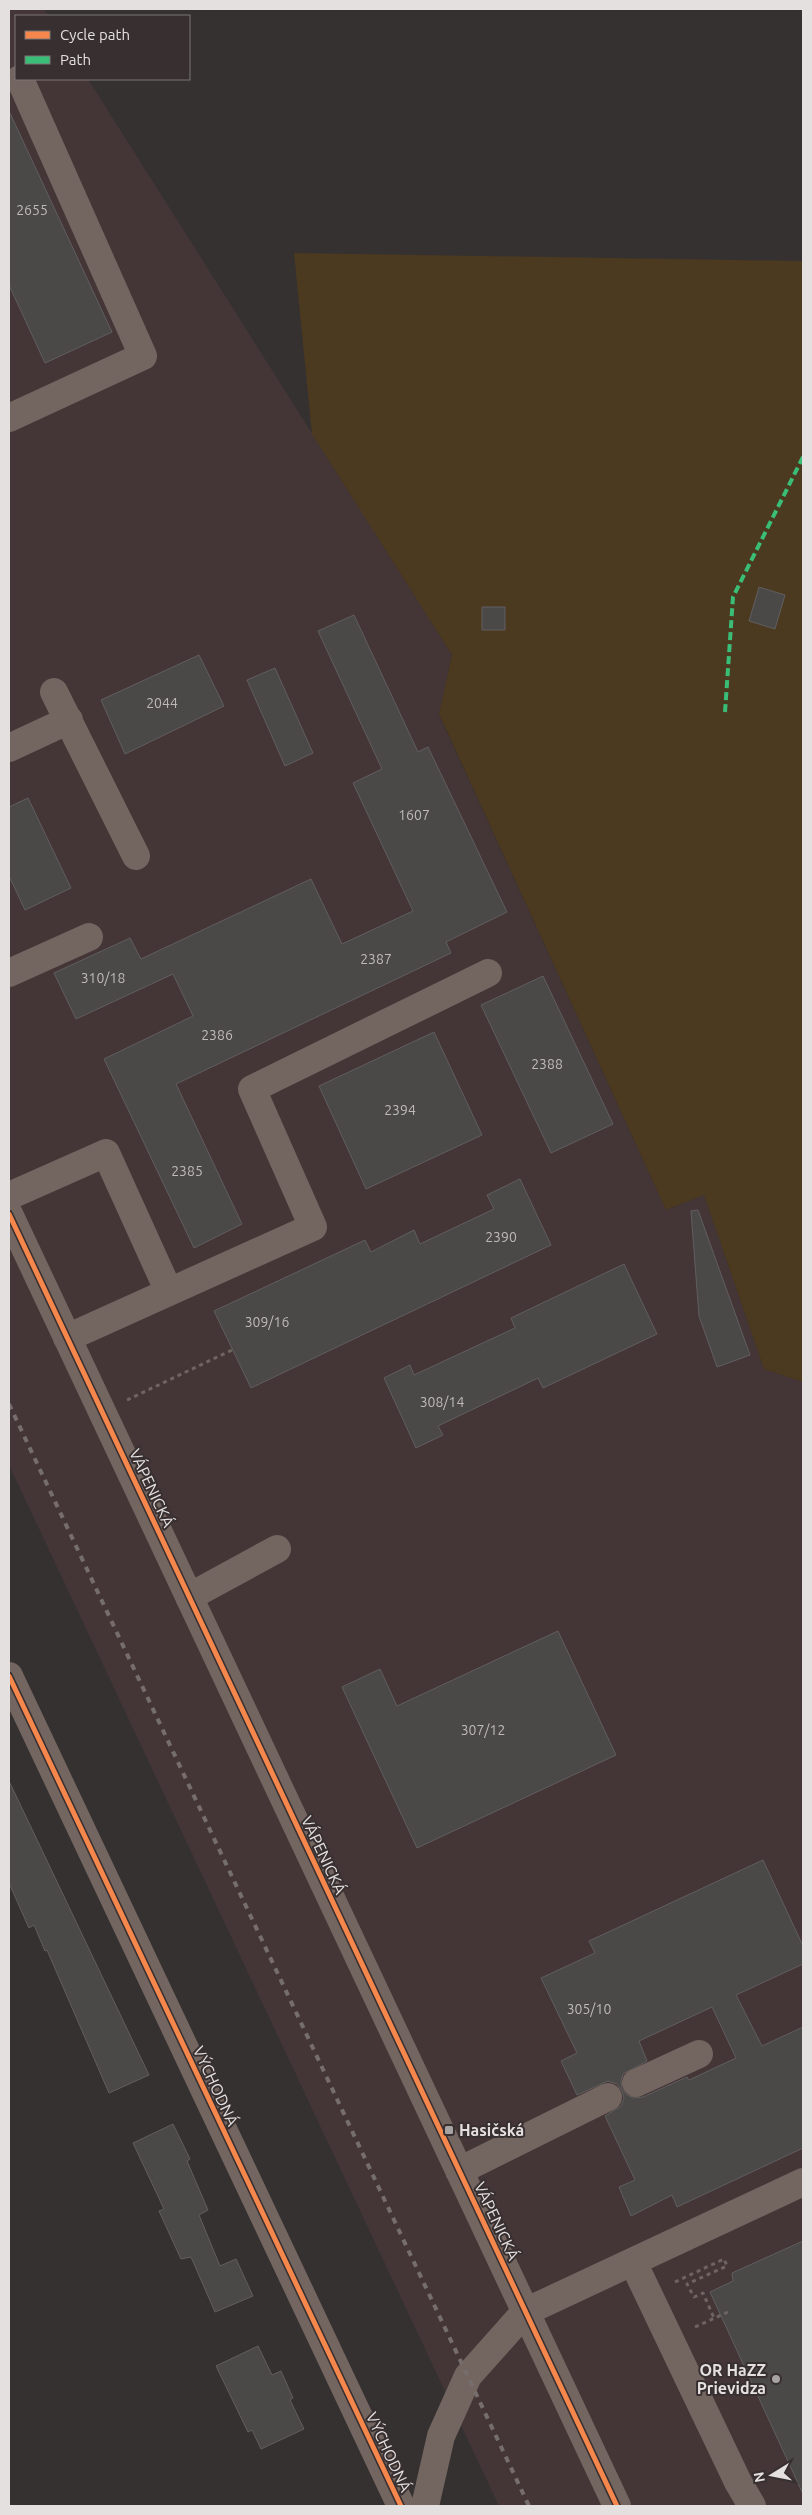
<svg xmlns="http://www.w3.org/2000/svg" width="812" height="2515" font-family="Ubuntu,sans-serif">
<rect width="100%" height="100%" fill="#353131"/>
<path fill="#443637" d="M9,9H44L49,16H16V79H88L452,655L439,715L666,1210L704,1195L764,1369L803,1382V2506H499L9,1465Z"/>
<path fill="#4b3920" d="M294,253L803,261V1382L764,1369L704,1195L666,1210L439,714L452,655L312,434Z"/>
<path fill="#4b4848" stroke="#615e5f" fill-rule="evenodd" d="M9,111L112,332L45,363L9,285Z
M759,587L785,595L775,629L749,621Z
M482,607H505V630H482Z
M354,615L418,752L428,747L507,912L446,942L451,953L176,1084L242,1224L194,1248L104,1059L193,1016L173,974L76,1019L54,973L130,938L141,959L311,879L342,944L413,911L353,783L382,769L318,631Z
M199,655L224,706L125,754L101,700Z
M275,668L313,753L285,766L247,680Z
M28,798L71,888L25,910L9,876V807Z
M543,976L613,1124L551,1153L481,1005Z
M434,1032L482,1135L366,1189L319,1086Z
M520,1179L551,1245L251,1388L214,1311L365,1240L371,1252L414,1230L420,1244L494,1209L487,1195Z
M698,1210L750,1355L717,1367L699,1316L691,1211Z
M624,1264L657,1334L543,1388L538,1378L438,1426L443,1435L416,1448L384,1378L410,1365L414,1375L515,1328L511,1318Z
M558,1631L616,1755L417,1848L342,1687L380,1669L397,1706Z
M9,1781L149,2075L109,2093L47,1950L45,1951L34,1925L29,1928L9,1883Z
M763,1860L803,1946V1964L736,1995L762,2046L803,2027V2148L677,2207L672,2195L631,2216L619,2187L635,2180L605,2116L621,2106L624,2098L622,2091L617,2084L608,2081L577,2095L561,2061L577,2053L541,1978L595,1953L589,1941ZM712,2007L736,2058L689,2080L687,2077L643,2097L634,2098L627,2095L622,2089L621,2081L623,2074L647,2061L639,2041Z
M173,2124L190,2159L187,2161L208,2210L199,2215L220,2266L236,2259L253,2296L215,2312L191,2257L181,2259L159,2211L164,2209L133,2143Z
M803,2241V2494L710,2292L733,2281L732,2273Z
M258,2346L272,2375L281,2371L293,2398L290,2400L304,2429L261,2449L252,2430L248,2432L216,2366Z"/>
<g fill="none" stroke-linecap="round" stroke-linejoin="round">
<path stroke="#6e6561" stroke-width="3" stroke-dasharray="4 4" stroke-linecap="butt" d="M127,1400L232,1350
M675,2282L724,2259L727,2266L687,2284L694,2297L703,2293L714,2318
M695,2327L728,2312"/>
<path stroke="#73655f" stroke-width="28" d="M9,418L143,356L20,79
M54,692L136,856
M9,748L69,720
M9,973L89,937
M9,1196L106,1153L169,1292
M9,1214L617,2506
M67,1338L313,1227L252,1089L488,973
M189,1597L277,1549
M9,1676L401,2506
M636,2083L699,2054
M459,2171L608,2097
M633,2262L738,2482L752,2506
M425,2506L441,2436L468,2376L525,2312L803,2182"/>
<path stroke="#766e6c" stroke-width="4" stroke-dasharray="6 6" stroke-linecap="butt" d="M9,1404L529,2506"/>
<path stroke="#3abd76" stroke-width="4" stroke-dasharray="8 4" stroke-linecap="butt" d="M725,712L733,597L803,457"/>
<g stroke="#372f30" stroke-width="8">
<path id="cycleway" d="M9,1214L617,2506
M9,1676L401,2506"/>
</g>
<use href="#cycleway" stroke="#f5874c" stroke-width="5"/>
</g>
<g fill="#a7a3a3" stroke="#372f30" stroke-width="2">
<rect x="444" y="2125" width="10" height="10" rx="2.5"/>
<circle cx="776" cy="2379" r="5"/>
</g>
<g text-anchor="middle" stroke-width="4" stroke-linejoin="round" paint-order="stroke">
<g font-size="14" fill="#bebaba">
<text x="32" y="215">2655</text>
<text x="162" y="708">2044</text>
<text x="414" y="820">1607</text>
<text x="376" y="964">2387</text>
<text x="103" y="983">310/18</text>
<text x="217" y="1040">2386</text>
<text x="547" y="1069">2388</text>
<text x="400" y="1115">2394</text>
<text x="187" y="1176">2385</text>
<text x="501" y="1242">2390</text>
<text x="267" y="1327">309/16</text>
<text x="442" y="1407">308/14</text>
<text x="483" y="1735">307/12</text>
<text x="589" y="2014">305/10</text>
</g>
<g font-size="16" fill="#e5e0e0" stroke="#372f30">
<text transform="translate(152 1488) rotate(65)" y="6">VÁPENICKÁ</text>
<text transform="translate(324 1855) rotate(65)" y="6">VÁPENICKÁ</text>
<text transform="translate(216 2086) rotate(65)" y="6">VÝCHODNÁ</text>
<text transform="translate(497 2221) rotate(65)" y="6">VÁPENICKÁ</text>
<text transform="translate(389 2452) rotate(65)" y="6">VÝCHODNÁ</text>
</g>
<g font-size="16" font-weight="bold" fill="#e5e0e0" stroke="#372f30" text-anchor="start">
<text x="459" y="2136">Hasičská</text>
<text x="766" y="2376" text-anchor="end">OR HaZZ<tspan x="766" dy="18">Prievidza</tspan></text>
</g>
</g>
<rect width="812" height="2515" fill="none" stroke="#e5e0e0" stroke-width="20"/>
<rect x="15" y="15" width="175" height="65" fill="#372f30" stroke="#7d7676"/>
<rect x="25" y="31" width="25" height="8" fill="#f5874c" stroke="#7d7676"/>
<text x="60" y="40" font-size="15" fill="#e5e0e0">Cycle path</text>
<rect x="25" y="56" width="25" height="8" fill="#3abd76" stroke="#7d7676"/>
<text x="60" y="65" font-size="15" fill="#e5e0e0">Path</text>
<g transform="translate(772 2475) rotate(260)" stroke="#372f30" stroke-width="4" paint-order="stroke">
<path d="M0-4L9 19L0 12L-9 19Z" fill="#e5e0e0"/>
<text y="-8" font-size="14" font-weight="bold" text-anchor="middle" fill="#e5e0e0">N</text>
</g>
</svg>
